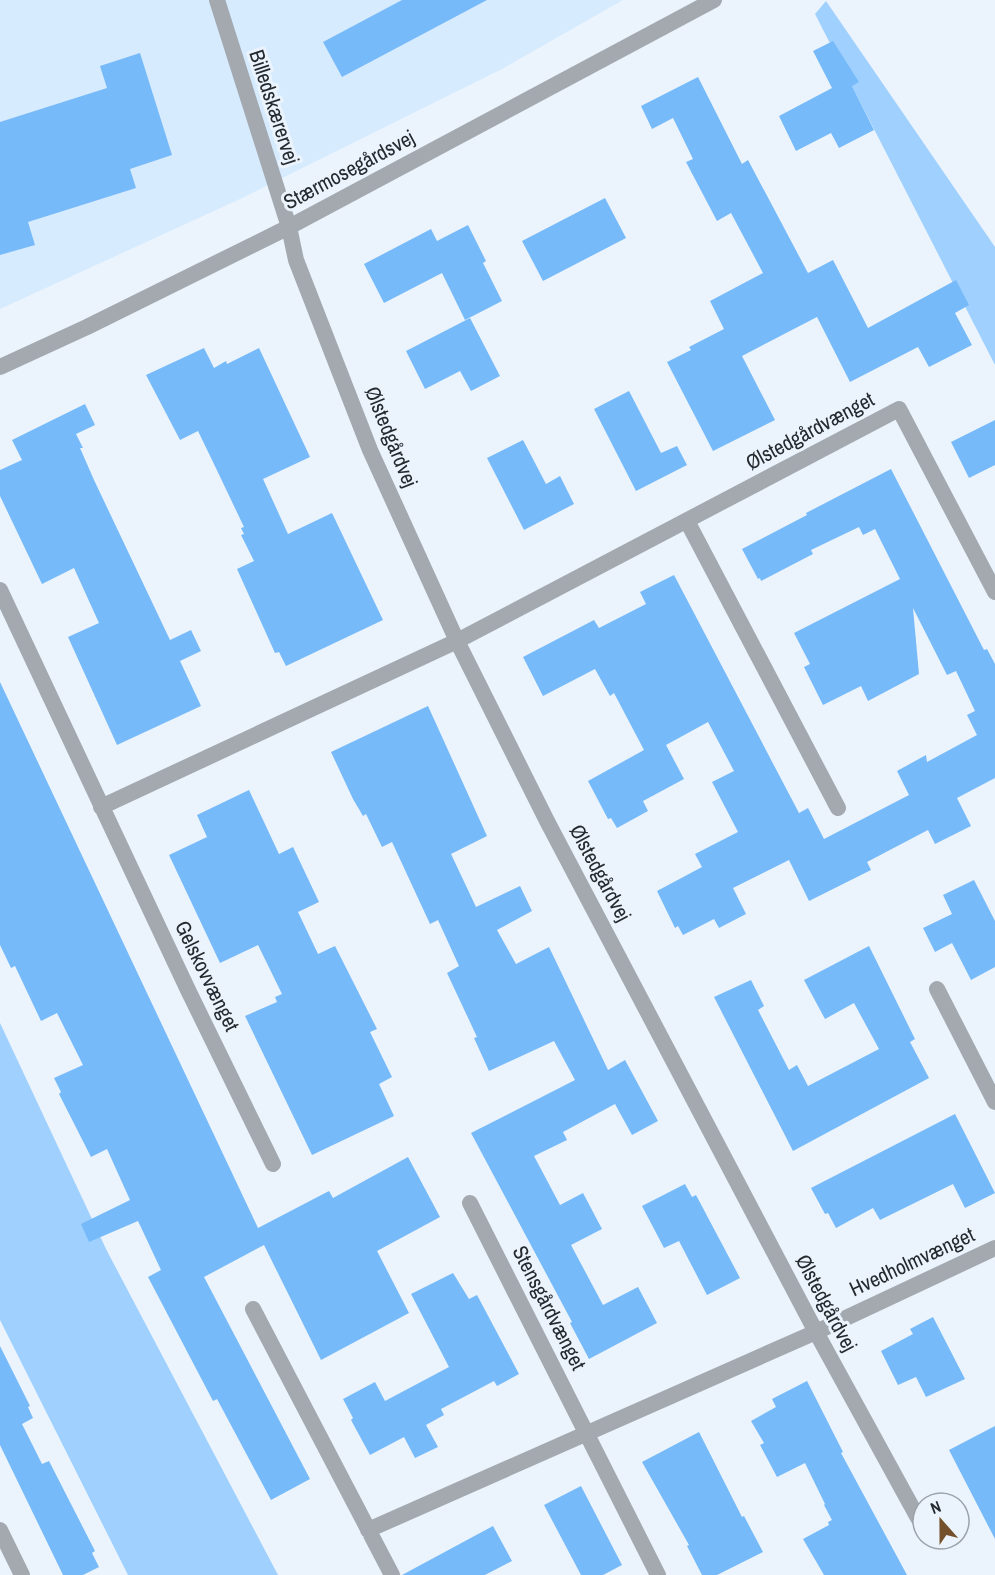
<svg xmlns="http://www.w3.org/2000/svg" width="995" height="1575" font-family="'Archivo Narrow',sans-serif">
<rect width="100%" height="100%" fill="#ebf4fc"/>
<path fill="#d7ebff" d="M0,0H623L502,69L238,200L0,309Z"/>
<path fill="#9fd0fe" d="M826,1L995,247V365L815,14Z
M0,1023L107,1251L278,1575H128L0,1320Z"/>
<path fill="#77baf9" d="M402,0H487L342,77L323,42Z
M833,41L859,82L852,86L874,130L839,148L831,133L796,151L779,116L832,88L813,51Z
M140,53L172,155L130,169L136,188L28,222L35,245L0,255V122L107,88L100,66Z
M698,77L742,164L748,160L808,273L833,260L868,328L956,280L969,305L955,313L972,345L929,367L918,347L850,382L817,317L742,356L775,420L713,451L667,362L691,350L689,347L724,329L710,301L763,273L731,213L717,221L686,162L693,159L673,118L652,129L641,106Z
M605,198L626,238L543,281L522,241Z
M468,225L486,261L483,263L502,301L465,320L442,273L384,303L364,264L431,229L437,241Z
M470,318L500,376L471,391L460,371L425,389L406,351Z
M204,348L214,368L226,361L227,364L259,348L310,457L263,479L288,534L332,513L383,620L286,666L279,652L275,653L237,569L254,561L241,535L244,534L241,528L244,527L213,462L198,431L180,440L146,375Z
M629,391L661,453L677,446L687,465L636,491L594,409Z
M85,404L95,425L76,434L83,448H80L94,480L170,640L191,630L201,651L180,661L201,706L117,745L68,637L99,623L74,568L42,584L0,496V470L22,460L12,440Z
M995,420V465L969,478L951,442Z
M523,440L546,484L560,476L574,504L524,530L487,458Z
M891,469L984,650L987,649L995,664V778L957,798L971,826L935,844L928,830L867,862L871,870L809,901L789,860L733,888L746,914L719,928L714,919L683,935L678,926L675,928L657,891L702,867L695,854L738,832L712,782L734,771L708,722L666,745L684,779L643,801L648,811L617,828L611,818L608,819L588,781L644,750L614,693L610,696L595,669L543,696L523,657L594,620L599,628L646,604L640,592L674,575L799,813L808,808L824,839L909,795L897,771L926,755L927,762L977,735L967,715L975,711L956,671L947,675L913,608L919,674L868,701L861,686L823,705L804,667L810,664L794,633L900,579L875,529L863,535L859,527L811,550L813,554L761,581L760,578L758,579L742,549L807,515L806,513Z
M0,682L258,1228L329,1191L333,1198L408,1157L440,1217L377,1251L409,1313L321,1360L264,1245L204,1277L310,1479L271,1500L217,1399L213,1401L148,1277L161,1270L138,1221L89,1242L81,1224L130,1200L107,1149L91,1157L59,1094L61,1092L54,1078L83,1065L57,1013L41,1021L15,966L11,968L0,945Z
M428,706L487,836L451,854L476,907L520,886L532,911L497,930L516,964L549,947L608,1070L625,1060L658,1121L632,1135L615,1104L563,1132L567,1140L534,1156L560,1205L583,1193L602,1229L571,1245L603,1305L638,1287L657,1323L589,1359L570,1323L572,1322L471,1133L575,1080L554,1041L489,1071L474,1038L477,1037L447,973L459,966L438,920L430,924L392,842L382,847L366,814L363,816L353,799L331,752Z
M249,790L279,854L293,847L319,902L298,912L318,954L335,946L377,1029L370,1032L392,1077L379,1084L394,1116L312,1155L245,1016L277,1002L275,997L282,994L258,945L220,963L169,855L207,837L197,815Z
M974,880L995,921V967L971,980L952,943L935,952L923,928L952,914L943,895Z
M869,946L915,1039L910,1042L929,1078L793,1151L714,997L751,980L764,1006L758,1010L789,1070L797,1065L808,1086L879,1049L854,1003L825,1019L804,980Z
M955,1114L995,1193L965,1208L953,1184L880,1220L873,1208L836,1228L828,1213L825,1214L811,1188Z
M685,1184L692,1197L696,1195L740,1278L707,1295L679,1241L664,1248L642,1206Z
M453,1273L469,1299L477,1295L519,1374L497,1386L494,1381L441,1409L444,1415L426,1425L438,1447L415,1458L404,1437L370,1455L351,1420L353,1418L343,1399L375,1382L385,1401L449,1367L411,1294Z
M933,1317L965,1379L926,1397L916,1377L898,1385L881,1351L913,1334L910,1329Z
M0,1346L30,1406L28,1407L33,1418L22,1424L42,1464L49,1461L95,1551L92,1553L99,1567L83,1575H63L0,1445Z
M807,1381L843,1452L841,1453L907,1575H824L803,1539L829,1525L828,1522L832,1520L824,1505L825,1504L805,1463L777,1477L760,1445L764,1443L751,1421L776,1407L772,1399Z
M995,1426V1539L949,1450Z
M699,1432L742,1517L744,1516L763,1552L717,1575H702L687,1546L689,1545L642,1462Z
M581,1486L622,1565L603,1575H581L544,1505Z
M493,1526L512,1561L485,1575H402Z"/>
<g fill="none" stroke-linecap="round" stroke-linejoin="round">
<path stroke="#a3a9af" stroke-width="16" d="M289,227L296,260L370,450L457,641L547,821L816,1332L918,1518
M687,521L838,808
M0,590L188,990L273,1164
M101,807L457,641L899,409L995,592
M937,989L995,1102
M470,1203L658,1575
M253,1309L392,1575
M0,1530L22,1575
M368,1530L816,1332L995,1248"/>
<path stroke="#a3a9af" stroke-width="16" d="M217,0L289,227
M0,367L87,327L289,227L714,0"/>
</g>
<g text-anchor="middle" stroke-width="6" stroke-linejoin="round" paint-order="stroke">
<g font-size="21" fill="#252a2f" stroke="#ebf4fc">
<text transform="translate(274 107) rotate(72)" y="7">Billedskærervej</text>
<text transform="translate(349 170) rotate(-28)" y="7">Stærmosegårdsvej</text>
<text transform="translate(810 431) rotate(-28)" y="7">Ølstedgårdvænget</text>
<text transform="translate(391 437) rotate(68)" y="7">Ølstedgårdvej</text>
<text transform="translate(600 873) rotate(62)" y="7">Ølstedgårdvej</text>
<text transform="translate(207 976) rotate(64)" y="7">Gelskovvænget</text>
<text transform="translate(912 1262) rotate(-25)" y="7">Hvedholmvænget</text>
<text transform="translate(826 1303) rotate(62)" y="7">Ølstedgårdvej</text>
<text transform="translate(549 1308) rotate(63)" y="7">Stensgårdvænget</text>
</g>
</g>
<g transform="translate(941 1521) rotate(339)"><circle r="28" fill="#ebf4fc" stroke="#9ca3aa" stroke-width="1.5"/>
<path d="M0-4.5L10 22L0 15L-10 22Z" fill="#74512a"/>
<text y="-9" font-size="16" font-weight="bold" text-anchor="middle" fill="#252a2f">N</text>
</g>
</svg>
